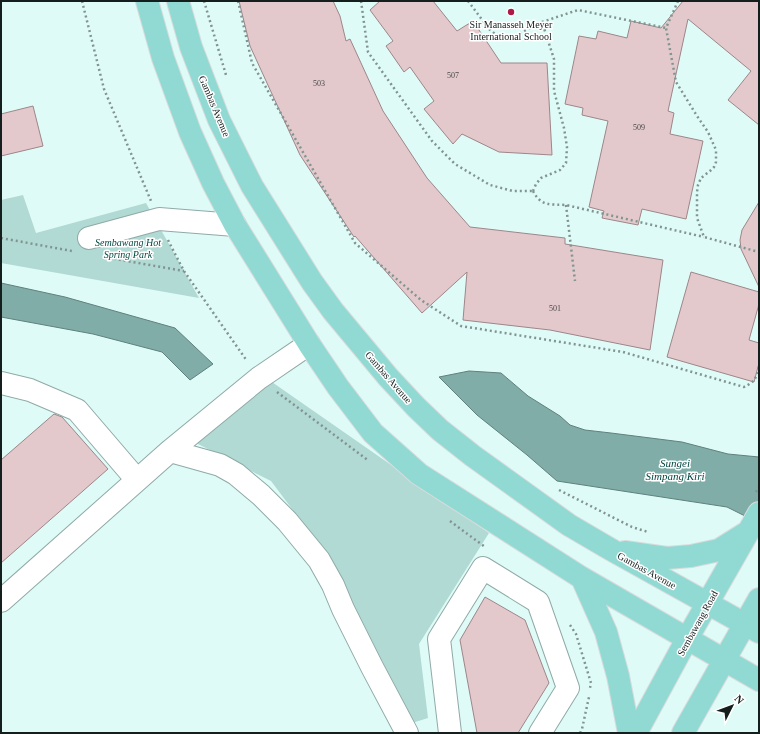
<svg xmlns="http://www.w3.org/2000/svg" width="760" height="734" font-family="'Times New Roman',serif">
<rect width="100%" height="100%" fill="#dffbf7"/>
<path fill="#b1dad4" d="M23,195L36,233L146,203L199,298L1,263V200Z
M269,380L489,533L419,644L428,718L412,723L328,557L271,481L196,443Z"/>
<path fill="#80ada7" stroke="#60827e" d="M1,283L65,297L175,328L213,364L190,380L162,352L93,334L1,317Z
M469,371L501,373L528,396L560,416L570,425L585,430L611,433L682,442L728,454L759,457V523L727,507L557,481L527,455L477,415L439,377Z"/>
<path fill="#e3c9cc" stroke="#9d8688" d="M239,1H333L340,16L346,41L350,39L383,111L427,178L470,227L565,238V244L663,260L650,350L550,330L463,320L467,272L422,313L355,236L354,237L300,155L250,46Z
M380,1H433L457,31L473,21L501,63H547L552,155L499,152L462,134L453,144L424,109L434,101L410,67L404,72L386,46L393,41L370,10Z
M683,1H759V125L728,100L751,71L688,19L668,111L674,113L670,134L703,141L686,219L642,209L638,225L602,218L604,211L589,207L608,121L582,115L583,108L565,104L579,36L596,39L598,31L627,38L631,21L661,28Z
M33,106L43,146L1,156V114Z
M759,202V287L741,249L740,240L742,230Z
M691,272L759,292V304L749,340L759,343V363L754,382L667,357Z
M54,414L62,417L108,469L1,563V460Z
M485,597L525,620L549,683L518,733H477L460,640Z"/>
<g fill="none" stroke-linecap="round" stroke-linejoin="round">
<g stroke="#90aaa7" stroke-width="24">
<path id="minor" d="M89,238L159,219L235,225
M1,383L30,390L77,410L137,480
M170,451L220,465L236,474L261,495L287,521L319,560L333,585L343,609L372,667L407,733
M1,601L170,451L259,378L265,374L309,344
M450,733L439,639L483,568L538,602L568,688L540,733"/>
</g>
<g stroke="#d9dbdb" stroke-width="24">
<path id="major" d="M147,1L163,58L190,132L213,183L235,225L309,344L338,387L373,433L419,474L582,578L759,680
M178,1L191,47L219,120L252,186L312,282L333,311L388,377L416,407L440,430L473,456L569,525L610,549L759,632
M625,552L667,558L691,556L719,550L746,533
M582,578L606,632L618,676L629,733
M636,733L687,639L759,513
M683,733L759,599"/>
</g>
<path stroke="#819492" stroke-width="2.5" stroke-dasharray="2 3" stroke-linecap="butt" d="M82,1L104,89L151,201
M204,1L226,75
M238,1L252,63L355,243L421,300L461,326L623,352L744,387C756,381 756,378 759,366
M361,1L368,52L432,141L455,164L490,185L513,191H533
M468,1L489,29L499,37L509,39L542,22L578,10L666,28
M678,1L666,28L676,82L697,116L708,132L716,150V162L714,167L710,171L701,178L698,185L697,192V218L704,237L759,252
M533,191L536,184L541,178L560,170L566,163L567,147L564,128L554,91V59L542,22
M533,191C541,207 551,204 566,205L704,237
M566,205L575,281
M1,238L72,251
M168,240L172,248L184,271L247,361
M104,257L184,271
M277,392L369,461
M559,490L632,527L648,532
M756,492L759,487
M450,521L485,547
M570,625L576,634L591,683L590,688
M580,733L582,729L589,697"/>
<use href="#minor" stroke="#fff" stroke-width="22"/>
<use href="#major" stroke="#91dad3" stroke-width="22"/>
</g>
<circle fill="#ad1945" stroke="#fff" stroke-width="1.5" cx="511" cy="12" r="4"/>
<g text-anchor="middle" stroke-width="3" stroke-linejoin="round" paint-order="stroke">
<g font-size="8" fill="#484949">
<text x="453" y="78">507</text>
<text x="319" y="86">503</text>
<text x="639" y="130">509</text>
<text x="555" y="311">501</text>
</g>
<g font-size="10" fill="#141e1d" stroke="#fff">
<text x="511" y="28">Sir Manasseh Meyer<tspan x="511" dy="12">International School</tspan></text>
</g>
<g font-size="10" fill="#141e1d" stroke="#fff">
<text transform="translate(215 106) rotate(67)" y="4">Gambas Avenue</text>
<text transform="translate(389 377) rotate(49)" y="4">Gambas Avenue</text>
<text transform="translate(647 570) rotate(29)" y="4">Gambas Avenue</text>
<text transform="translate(697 623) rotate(-61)" y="4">Sembawang Road</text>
</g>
<g font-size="10" font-style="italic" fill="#024842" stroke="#fff">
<text x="128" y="246">Sembawang Hot<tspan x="128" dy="12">Spring Park</tspan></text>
</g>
<g font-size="11" font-style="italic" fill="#004640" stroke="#fff">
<text x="675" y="467">Sungei<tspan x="675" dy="13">Simpang Kiri</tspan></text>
</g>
</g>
<rect width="760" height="734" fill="none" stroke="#141e1d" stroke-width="4"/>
<g transform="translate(732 706) rotate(48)" stroke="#ffffff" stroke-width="3" paint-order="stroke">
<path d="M0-3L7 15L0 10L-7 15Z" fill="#141e1d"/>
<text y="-6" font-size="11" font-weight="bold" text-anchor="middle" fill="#141e1d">N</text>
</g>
</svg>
